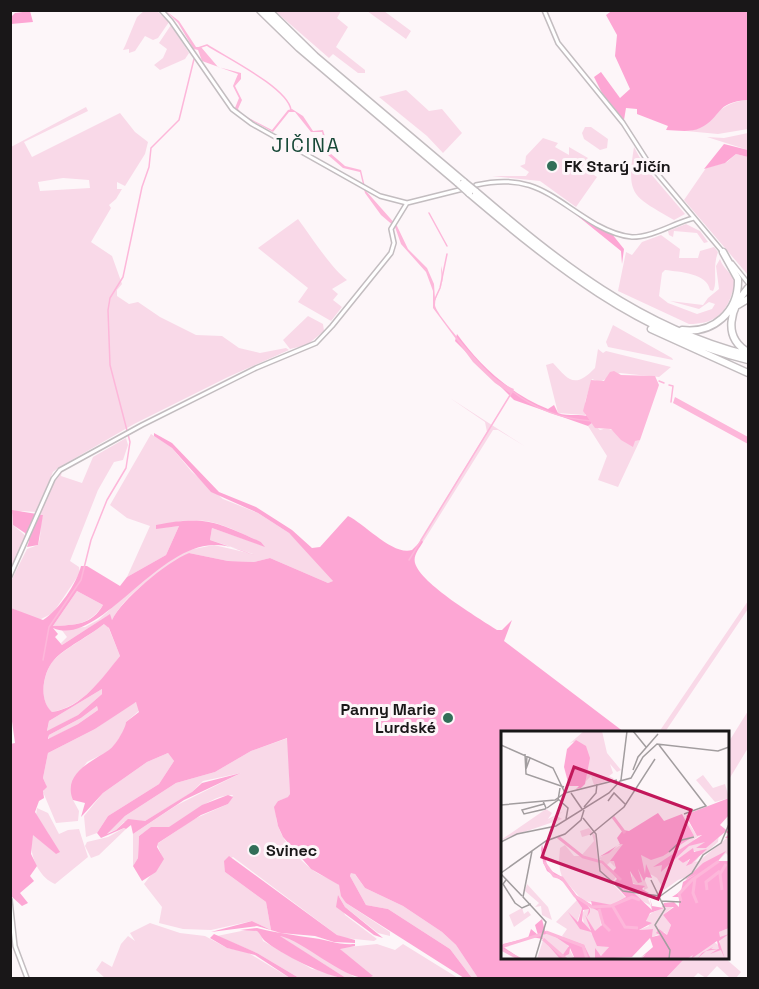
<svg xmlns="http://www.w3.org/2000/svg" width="759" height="989" font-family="'Space Grotesk',sans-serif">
<rect width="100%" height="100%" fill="#fdf6f9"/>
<path fill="#f9d9e8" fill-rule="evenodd" d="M144,11H157L169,22L158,38L153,40L145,36L135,51L129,53V49L123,50L125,46L137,17Z
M275,11H341L337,18L348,27L336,47L365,70V73H358L333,54L329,58Z
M367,11H384L411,31L406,39Z
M171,25L189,53L185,59L160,70L154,65L163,58L167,49L159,43Z
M406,90L429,111L442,109L462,133L443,153L427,136L379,97Z
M748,100V129L718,134L686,131C716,128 711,103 748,100Z
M86,107L88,111L24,142L32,157L120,113L135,132L148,142L145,154L125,186L117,182V189H122L116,199L109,205L111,208L91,242L112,256L122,284L117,290V296L129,304L138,302L160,317L196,335L222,336L239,348L260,353L286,348L289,350L228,377L134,424L58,468L53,472L36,512L22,511L12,514L13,525L27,537L11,572V147ZM63,178L89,180L90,188L40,191L38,182Z
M585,127H591L608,139L607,148L600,150L584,139L582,133Z
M748,133V150L707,137L724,138Z
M543,138L558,143L555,147L569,155V147L588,158L582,167L597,177L576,207L540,181L492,176H526L529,172L520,166L525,164L526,156Z
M634,147L645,167L685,214L674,220C633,196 626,197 634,147Z
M736,154L748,157V275L684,200L706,168L727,162Z
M298,219C310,235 331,268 347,280L332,289L338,294L333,300L342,307L331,321L298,302L308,288L258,248Z
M686,224L700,231L708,242L704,243L697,233L674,231L673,237L669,235L668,231Z
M661,235L680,249L679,258H698L700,251L714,247L718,252C712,268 718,283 713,291L710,290C707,273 680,272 665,270L662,273L659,296L668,303L697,314L712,309L715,304L709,302L699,309L670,301L703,305L708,298L719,289L716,266L720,259C723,268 730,272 734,279C736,284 734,289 732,293C725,316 712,324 689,324L618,291L626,252L632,255L642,242Z
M308,316L323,324L324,331L307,345L290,349L283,340Z
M613,325L672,358L673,360L608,347L606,342Z
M598,349L603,353L606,351L671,367L659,377L620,373L599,382L592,379L585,402V415L558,413L546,365L553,363C568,379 574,390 595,368Z
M450,398L526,447L498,430H493L423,542L420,540L487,432L485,422Z
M592,423L600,430C612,426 616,433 625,441L640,440L618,487L598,480L607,456L588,426Z
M151,434L172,448L192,472L223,499L258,513L289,533L331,576L333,581L328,583L270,558L254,562L228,561L189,553C162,571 127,591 112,620L109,615L62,645L61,643L67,637L61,629L85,627L98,620L150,574L184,551L214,545L253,554L210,540L212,528L264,546L261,542C220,524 201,511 157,528L179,526L166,555L127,577L150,526L127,518L110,505Z
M126,438L128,445L123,460L114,462L98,490L70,561L79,567L80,573L53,613L39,620L11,608L10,583L27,549L38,545C42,536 39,525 43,515L40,514L56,478L62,471L61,476L82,483L93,457Z
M77,591L103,605C90,625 75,625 53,626Z
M748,601V609L665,732H659Z
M104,624H107L120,656C103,678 82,707 52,712C38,701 43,672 54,660C65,648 90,636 104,624Z
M102,689V694L78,715L47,732L49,721Z
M134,702L138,703L140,710L126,722V728L111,750L87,762L72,783L73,800L79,811L78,821L56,823L43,792L46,785L43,778L48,753L95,729Z
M97,706L98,710L78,724L49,739V735L81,718Z
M748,711V748L728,781V743Z
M288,738L290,794L289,797L278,801C268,827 295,857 314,871C322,877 332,878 339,885L346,903L390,932V936L378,933L345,907L338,895L345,915L377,939L374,941L344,938L337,935L233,857L225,861V872L266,902L271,930L252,921L211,930L183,929L159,923L162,907L144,884L163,859L157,844L194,819L228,804L233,795C209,795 190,817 170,827C158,833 157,823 139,836L138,858L133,866V834L177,805L241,773L203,781L191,793L145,821L124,822L116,830L107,833L125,816L176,783L215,772L251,751Z
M168,753L174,761L159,784L108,816L97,833L86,837L84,816L103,793L147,762Z
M37,808L48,813L59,834L68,830L79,829L88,857L55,884C38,877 27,852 33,834L56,854L48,833L36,815Z
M124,828L126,829L99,855L91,858L85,846L87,842L108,837Z
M351,873H354L365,888L403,906L442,932L456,945L478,978H472L450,949L388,909L366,905L350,876Z
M150,923L180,933L205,936L227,948L247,952L290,978H105L96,970L102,961L112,967L121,944L128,936L135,941L130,933Z
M251,929L260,932L263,941L312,969L325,971L339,978H299L257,953L217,936Z
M279,936L293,938L356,978H346Z
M377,944L395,950L403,944L458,978H370L339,948Z
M685,958H725L741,972L736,978H730L717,966L706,978L698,973L693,978H666Z"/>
<path fill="#fda6d4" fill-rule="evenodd" d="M613,10L748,11V100C714,102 723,117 700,128C690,133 676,130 666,130L668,126L637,114V109L626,108L624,120L602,93L594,77L601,72L620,98L630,89L615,56L617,35L606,15Z
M30,11L33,22L11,24V17L15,13Z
M724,144L748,150V157L736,154L725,163L704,169Z
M569,209L612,234L624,249L622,264L621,251Z
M457,334C479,365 512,395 548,409L554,405L558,413C568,417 580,413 590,417L592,423L588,426L514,400L455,341Z
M154,433L172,443L219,492L256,507L292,530L312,548L320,547L348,516C365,524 393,556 412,550L422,540L423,542C419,549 413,555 415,563C421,584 479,618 497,630H502L512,620L504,641L624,732H502V958H685L666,978H478L456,945L442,932L403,906L365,888L355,874L351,873L350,876L366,905L388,909L450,949L472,978H464L346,903L341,896L339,885L311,869L283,837L278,826L274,807L278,801L288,797L290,794L287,738L251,751L215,772L176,783L125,816L107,834L116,830L128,819L145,821L192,792L202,783L241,773L184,800L133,834L131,825L126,829L124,828L101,838L97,833L108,816L159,784L174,761L168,753L147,762L103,793L81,817L85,803L73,800C62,773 93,761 109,750C115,746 126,728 126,722L139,712L136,702L95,729L48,753L43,778L47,787L43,791L44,798L39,801L35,812L60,852L56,854L33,835L31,854L37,866L30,876L34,881L20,893L28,903L22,906L11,896L10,744L15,743L10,707L11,608L43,620C59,610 77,583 81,566H87L120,586L127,577L166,555L179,526L156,529V525C206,515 216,522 261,542L265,547L212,528L210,540L257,556C243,551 228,544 213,545C154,547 98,648 53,628L58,634L55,637L62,645L110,614L112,620C122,599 167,562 189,553L228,561L254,562L270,558L328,583L333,581L289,533L258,513L211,492L172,448L154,436ZM77,591L103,605C92,625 75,625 53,626ZM104,624L109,628L120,656C102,678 82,708 52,712C38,700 43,672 54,660C63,649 91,635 104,624ZM102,689V694L78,715L47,731L49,721ZM97,706L98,710L78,724L48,739L49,735L81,718Z
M12,510L43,515L38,545L27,547L29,541L25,533L13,525Z
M228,795L233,797L228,804L201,815L158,843L157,847L164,859L156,872L142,881L133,866L138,858L139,836L151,827H169L202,805Z
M229,856L337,935L355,940V943L334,942L315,936L281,933L257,926L211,932L252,921L271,930L266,902L225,872L224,861Z
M338,895L345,907L383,938L374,935L336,907Z
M257,928C276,933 294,935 313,938C329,940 337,945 355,944V946L340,949L373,976C352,988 306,941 280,936L346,978C330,979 279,953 265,941C261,938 261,934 257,931L240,930Z
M214,934L257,953L299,978H290L255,955L227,948L210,938Z"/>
<path fill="#fdb7da" d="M166,11L179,21L196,47H201L218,67L241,73V79L235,86L242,100L238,109L243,115L272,130L288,110L292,109L303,116L313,131L323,130L330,153L345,166L361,170L366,191L397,226L408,249L427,268L434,284L435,299L442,284L441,266C447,287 435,291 435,305C435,314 485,370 494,377C500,382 507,386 514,389L511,394L495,383L473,362L433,308V291L426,272L401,244L395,227L381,215L365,193L360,172L343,168L328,155L322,132H311L295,112H289L273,132L238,113L235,108L239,98L233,86L238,74L202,61L198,50L194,49L196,53L178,23Z
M614,371L621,375L655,376L659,385L640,440L635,441L633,447L621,440L611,429L595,428L583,411L591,380L604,381L610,372Z
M675,397L748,437V444L673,403Z"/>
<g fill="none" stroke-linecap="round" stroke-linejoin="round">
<path stroke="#fdb7da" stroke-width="1.5" d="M198,48L207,45C227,58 288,88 291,110
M429,213L447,246
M434,301L440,288L447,254
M659,381L664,383
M669,385L673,386L671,402
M512,391C536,410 561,419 592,421
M409,560L512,392
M43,660L49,627L81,580L91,540L107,500L126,468L130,442L110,365L108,310L110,298L123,277L142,187L149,167L151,148L179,120L194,59"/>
<g stroke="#c3bdc0" stroke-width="6">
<path id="minor" d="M161,10L171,21L232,109L252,124L380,196L407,203L463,189
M544,10L558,43L623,123L650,165L722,251
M476,185C534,172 551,198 597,225C608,231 620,236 632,237C654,237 673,223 694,218
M732,263L748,283
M10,576L53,479L60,470L142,425L256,368L316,343L332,326L391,253L394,243L391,229L407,203
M10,900L15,946L27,978"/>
</g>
<g stroke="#c3bdc0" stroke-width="9">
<path id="highway" d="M260,10L299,48L458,183
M268,10L315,56L464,182
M475,191C558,262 640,328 748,355
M469,193C554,265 638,333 748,360
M748,288C730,308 722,337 748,352
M738,305L748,299
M651,329L748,373
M682,330C713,334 739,312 738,279L723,252"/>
</g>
<use href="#minor" stroke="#fff" stroke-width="3"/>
<use href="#highway" stroke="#fff" stroke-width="6"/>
<g stroke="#c3bdc0" stroke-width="9" stroke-linecap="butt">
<path id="highway-bridge" d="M464,182L475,191
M458,183L469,193"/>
</g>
<use href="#highway-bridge" stroke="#fff" stroke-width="6"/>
</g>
<g fill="#326e58" stroke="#fdf6f9" stroke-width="2">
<circle cx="552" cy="166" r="6"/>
<circle cx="448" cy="718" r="6"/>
<circle cx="254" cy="850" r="6"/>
</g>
<g text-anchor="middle" stroke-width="6" stroke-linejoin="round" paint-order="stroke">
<g font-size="16" font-weight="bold" fill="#191718" stroke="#fdf6f9" text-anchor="start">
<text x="564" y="172">FK Starý Jičín</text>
<text x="436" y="715" text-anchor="end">Panny Marie<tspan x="436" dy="18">Lurdské</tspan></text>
<text x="266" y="856">Svinec</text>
</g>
<g font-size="20" letter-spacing="1.5" fill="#184938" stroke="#fdf6f9">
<text x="306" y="152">JIČINA</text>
</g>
</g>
<g transform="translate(501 731)">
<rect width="228" height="228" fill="#fdf6f9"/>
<path d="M83,0H101L106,22L120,39L116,41L109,33L112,42L108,45L112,47L113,48L93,54L90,45L85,50L86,18L72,11L68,13ZM202,44L212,57L224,53L228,67L214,71L195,49ZM45,78L51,82L47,88L63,80L44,92L56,85L61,88L0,109ZM182,83L196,105L201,103L192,109L218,102L217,111L207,120L202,124L191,119L180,129L182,132L188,128L186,134L198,126L194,131L198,130L227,106L228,126L225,122L217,130L218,125L200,141L208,132L196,138L198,142L186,151L185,146L177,149L163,159L156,147L146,141L148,147L144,144L143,147L147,157L143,159V156L115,146L111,152L125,167L111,174L82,170L61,146L59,139L57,120L58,129L59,117L64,114L73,125H80L93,110L91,103L81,106L79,100L88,97L94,104L97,130L114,144L116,140L113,131L114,136L109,131L105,135L98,127L123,112L114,127L119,140L131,146L130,140L140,151L137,139L140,141V124L151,128L162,124L172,113L163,121L159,122L170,114L193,106ZM26,153L47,176L51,189L41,184L40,175L34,176L38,172L24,160ZM122,161L152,165L147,168L153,181L168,173L173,175L162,184L170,194L166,204L163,201L151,206L152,198L138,199L148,195L144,187L152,181L149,174ZM76,169L81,177L76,191L80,198H84L81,183L87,173L99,181L100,196L94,201L87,192L91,204L99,200L104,203L106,211L102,207L95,211L108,216L101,225L96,221L94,228L86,226L83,214L71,213L61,205L66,198L55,191ZM21,177L23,183L27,180L30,184L13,196L8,184ZM100,180L116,187L111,193L118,211L111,208L109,191H102ZM228,197V228H186L211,210L219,215L218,201ZM46,201L64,209L73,227L61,225L40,205ZM42,209L57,221L59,228H36Z" fill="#f9d9e8"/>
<path d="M75,9L85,15L89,27L84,53L80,57L75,58L78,55H68L63,36L66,18ZM228,67V84L219,94L228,101V107H224L228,103L224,101L205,117H195L204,111L188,115L160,141L161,134L152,136L201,104L196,105L185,85L189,82ZM157,82L163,90L181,83L193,105L162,125L150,129L140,124L144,143L145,133L151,147L145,146L143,150L137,138L141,151L137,152L129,140L132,153L144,155L141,158L148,162H133L151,179L149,167L151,175L163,177L149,182L145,190L151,192L138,199L152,198L151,206L159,204L155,202L158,198L166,204L170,194L162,184L173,176H161L163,172L173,171L178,176V166H171L180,160L182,151L197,142L184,149L202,132L225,120L217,130H228V197L218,201L219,206L228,203L218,210L224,228L220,219L209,223L217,218L205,220L196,228L201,222L212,216L210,218H218L216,210L190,228L192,224L186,228H140L145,223L138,228L152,216L149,207L131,226L94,228V217L100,225L108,216L96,215L90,201L79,198L67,181L77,191L81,177L64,152L46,140L42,131L40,119L41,113L47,138L61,146L76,165L91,174L90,170L111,174L125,166L112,152L116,148L111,141L115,137L113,130H109L122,113L117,114L108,122L98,126L119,113L116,107L122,99L128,100ZM86,174L99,181L101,194L94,200L84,184L90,200L81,190L82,179L88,178L86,186L89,181V178ZM192,117L193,121L206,118L190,133L199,129L185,135L189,128L182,132L177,128ZM41,188L44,200L83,214L90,228H69L73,226L69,217L68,223L62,226L66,228H59L42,208L61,225L68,215L49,202L41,204L42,208L30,206L1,215L20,228L0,218L2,213L27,207L30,198L37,204L34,194Z" fill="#fda6d4" fill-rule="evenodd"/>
<path fill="none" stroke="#fdb7da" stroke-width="3" d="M112,86L124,102M57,106L82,126L101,131L120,149M43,131L53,145L61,147L74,165L91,176L110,175L131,166L139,169M194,147L192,162L196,172M206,159L205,151L219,140M221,159L219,143L225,133M180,170L178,163L191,149L218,130M111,174L124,196L137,197M98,178L102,193L109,200M45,201L82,215L86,228M42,208L65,228M0,216L41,203M0,218L19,228"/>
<path fill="none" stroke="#a29d9f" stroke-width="1.5" d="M132,0L145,16M0,14L52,37L64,62M158,14L205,75L183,83M24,23L25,43L63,56M26,25L25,38L29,27M132,39L137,26L157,3M119,50L130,47L142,26L156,13L217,20L228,16M70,62L81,78M57,68L67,77L65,88M42,70L45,77L44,78L23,83L21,79L43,73M107,70L113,62L125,74M0,74L54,69L64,62L116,49M83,76L95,62L96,53M46,77L57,69L59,57M82,87L95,103L99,140L122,160L159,165M89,104L123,76L154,28M0,111L16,103L55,95L108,62L120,49L126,0M31,120L22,166L45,191L34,228M168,121L181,109L193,106M0,142L45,110L64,103L80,89L83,79M0,143L21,165M5,149L2,153L14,172L21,177L30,173M150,149L164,178L154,194L169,219L168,228M158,166L191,142L202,124L220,112L228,93M160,170L180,171"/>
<path fill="#c2185b" fill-opacity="0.15" stroke="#c2185b" stroke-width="3" d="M73,36L190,79L157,168L41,126Z"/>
<rect width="228" height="228" fill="none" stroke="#191718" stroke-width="3"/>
</g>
<rect width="759" height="989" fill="none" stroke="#191718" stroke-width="24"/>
</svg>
